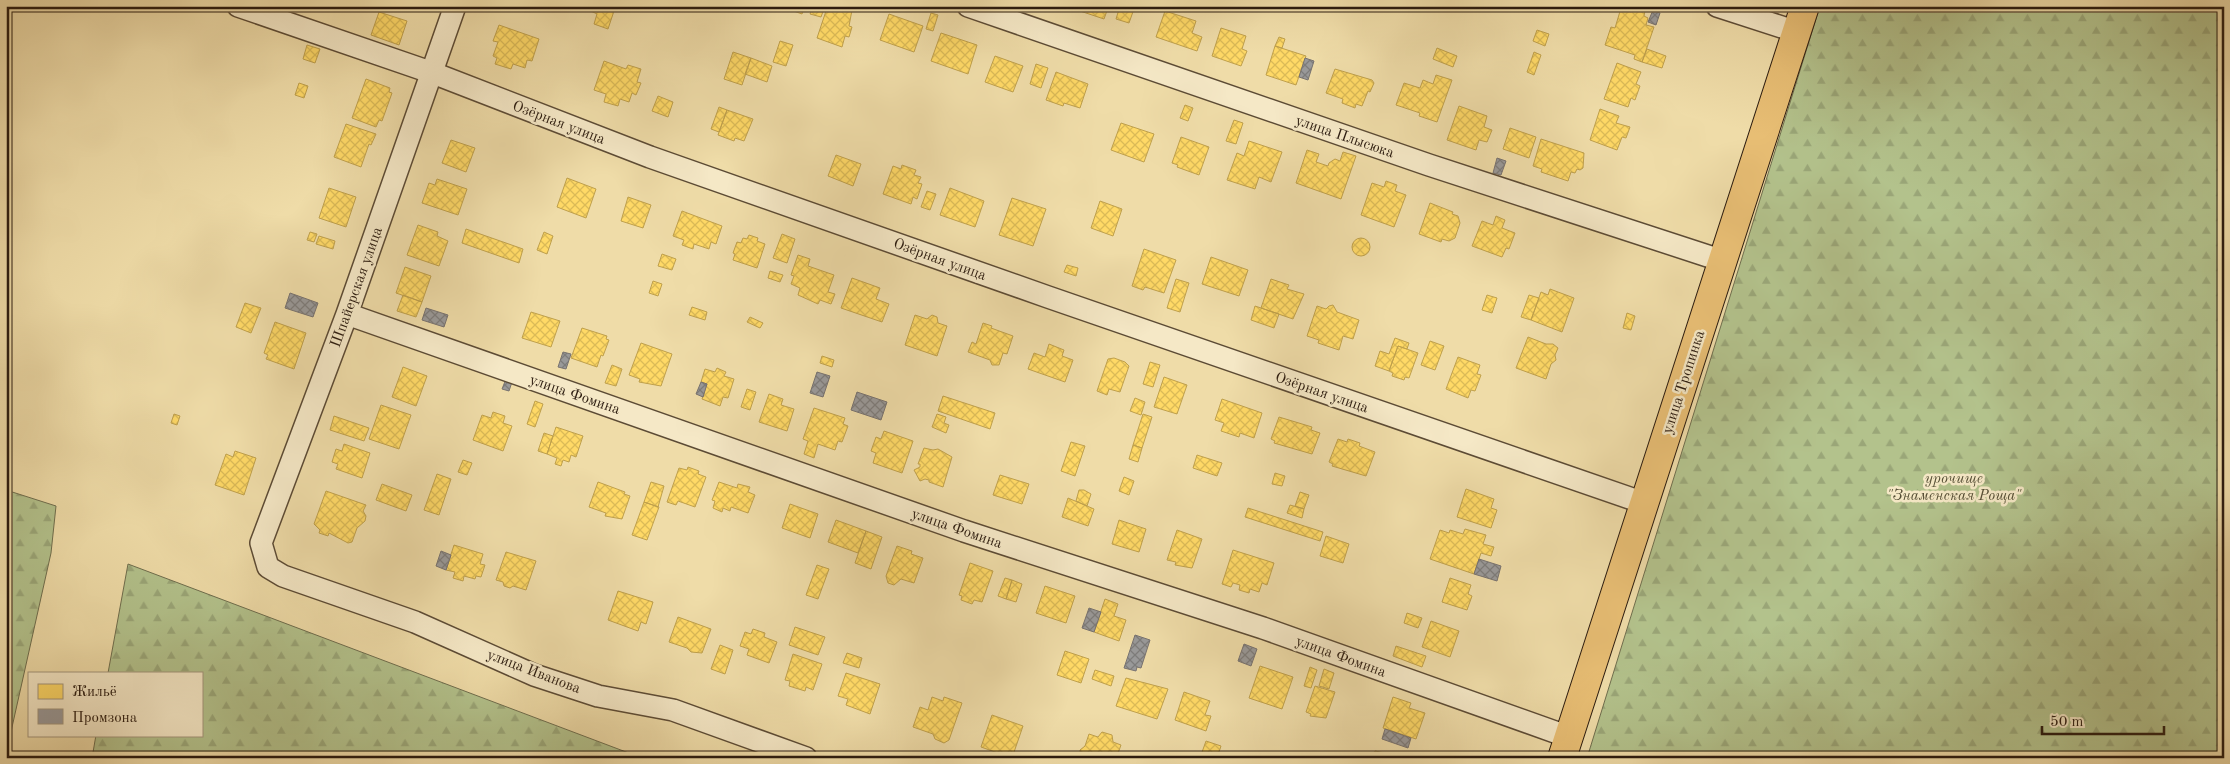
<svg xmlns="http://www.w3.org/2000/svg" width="2230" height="764" font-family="'Old Standard TT',serif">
<defs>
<pattern id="forest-firs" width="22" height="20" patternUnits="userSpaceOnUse" patternTransform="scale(1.25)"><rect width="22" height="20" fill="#b3c28c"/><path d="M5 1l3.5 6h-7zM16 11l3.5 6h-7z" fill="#9aa678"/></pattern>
<pattern id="homes-cross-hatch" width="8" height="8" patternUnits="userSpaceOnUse" patternTransform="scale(1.25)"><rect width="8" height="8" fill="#ffd966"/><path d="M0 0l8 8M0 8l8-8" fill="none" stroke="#dbba57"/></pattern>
<pattern id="industry-cross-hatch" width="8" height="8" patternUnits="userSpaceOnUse" patternTransform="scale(1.25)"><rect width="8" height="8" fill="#999"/><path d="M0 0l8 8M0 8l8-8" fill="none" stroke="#7d7c7b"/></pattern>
</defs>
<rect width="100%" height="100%" fill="#efdca8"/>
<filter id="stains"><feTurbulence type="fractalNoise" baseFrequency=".004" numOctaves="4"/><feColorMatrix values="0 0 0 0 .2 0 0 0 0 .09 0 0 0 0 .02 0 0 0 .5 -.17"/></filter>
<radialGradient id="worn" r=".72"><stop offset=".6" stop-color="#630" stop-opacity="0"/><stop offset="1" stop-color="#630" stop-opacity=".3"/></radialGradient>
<path fill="url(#forest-firs)" stroke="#6f6e4e" d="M1820,6H2224V758H1587Z
M6,490L56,506L51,553L6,754Z
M128,564L642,758H92L96,735H201V673H108Z"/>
<path fill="url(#homes-cross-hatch)" stroke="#bfa04c" d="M505,6H530L528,10L517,7L516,10Z
M577,6H595L593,12Z
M595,6L614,11L608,29L594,24L597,14L593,12Z
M780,6H805L802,14Z
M813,6H825L821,17L810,14Z
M838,6H849L852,10L849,26L852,27L849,37L845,36L842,47L817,38L827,8L836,11Z
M1078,6H1113L1112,9L1108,8L1104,19L1077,10Z
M1120,6H1135L1129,23L1116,19Z
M1507,6H1520L1518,11Z
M1633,7L1645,11L1644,16L1648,18L1646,25L1654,27L1642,62L1634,59L1635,55L1605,45L1611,27L1615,28L1621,8L1631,12Z
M1165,11L1196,21L1192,33L1202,37L1197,51L1156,37Z
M379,12L407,21L399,45L371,35Z
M931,13L938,15L933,31L926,29Z
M889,14L923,26L914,52L880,40Z
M499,25L539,39L532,61L527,60L525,68L513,64L511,69L495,64L497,58L493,56L498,42L493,41Z
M1221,28L1246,36L1242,49L1247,51L1241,66L1212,56Z
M1537,30L1549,34L1545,46L1533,41Z
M941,33L977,45L968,74L931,61Z
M1279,37L1285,39L1282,48L1275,46Z
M780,41L793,45L786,66L773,62Z
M307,45L320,49L315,63L303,59Z
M1275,46L1306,56L1296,85L1266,75Z
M1437,48L1457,56L1453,67L1433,59Z
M1647,49L1666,56L1662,68L1642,62Z
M733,52L751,58L742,85L724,79Z
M1534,52L1541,55L1534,75L1527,72Z
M995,56L1023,66L1013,92L985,82Z
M751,58L772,66L767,82L745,74Z
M604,61L626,69L628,65L641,69L637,82L641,83L636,95L632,93L629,102L620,99L618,106L604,102L606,94L594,90Z
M1617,63L1641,72L1636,84L1640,86L1635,100L1631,98L1628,107L1604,99Z
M1036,64L1048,68L1041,88L1030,84Z
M1335,69L1372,80L1374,83L1370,92L1368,91L1362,106L1356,104L1355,108L1342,103L1343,99L1326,93Z
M1056,72L1088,84L1080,108L1064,103L1063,106L1046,100Z
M1436,75L1452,80L1437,122L1419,116L1420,113L1396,105L1404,83L1420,88L1423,80L1433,84Z
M366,79L390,88L389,92L392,93L382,121L379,120L376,127L352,118Z
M299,83L308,86L304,98L295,95Z
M658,96L673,102L668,117L652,111Z
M1185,105L1193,108L1188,121L1180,118Z
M1459,106L1487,116L1484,127L1492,130L1487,142L1479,140L1476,150L1447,140Z
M719,107L727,110L719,132L711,129Z
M1600,109L1619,116L1616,123L1630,127L1626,138L1622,137L1617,150L1590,140Z
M727,110L753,119L744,141L735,138L734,141L718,135Z
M1234,120L1243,123L1236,144L1226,141Z
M1121,123L1154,134L1144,162L1111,150Z
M346,124L376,134L371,145L369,144L361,167L334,157Z
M1510,128L1536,137L1529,158L1503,149Z
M1181,137L1209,147L1199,175L1177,167L1178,165L1172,163Z
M1541,139L1584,153L1583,168L1580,170L1577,169L1575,173L1571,172L1568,181L1541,172L1542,169L1533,166Z
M451,140L475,148L466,172L442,163Z
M1249,141L1282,152L1271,182L1259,177L1255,189L1227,180L1237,153L1244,156Z
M1307,150L1319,154L1316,162L1328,166L1329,163L1335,159L1340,161L1343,152L1356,156L1341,199L1296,183Z
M836,155L861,164L853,186L828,176Z
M902,165L916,170L914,175L921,177L918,183L922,184L917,199L913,197L911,204L883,194L893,166L901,169Z
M567,178L596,189L586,218L557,207Z
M437,179L467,189L458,215L422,203L429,183L435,185Z
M1386,181L1397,185L1395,191L1406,195L1394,227L1361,215L1372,183L1384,187Z
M329,188L356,197L346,227L319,218Z
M950,188L984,201L975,227L940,215Z
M927,191L936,194L930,210L921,207Z
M628,197L651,205L643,228L621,221Z
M1012,198L1046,209L1033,246L999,235Z
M1100,201L1122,209L1113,236L1091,228Z
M1430,203L1453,212L1452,214L1458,216L1460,223L1455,238L1449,241L1442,239L1441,242L1419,234Z
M682,211L722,226L716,244L711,242L709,249L694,244L693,249L682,245L684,240L673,236Z
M1496,216L1505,220L1502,228L1515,233L1509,249L1506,248L1502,257L1472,246L1482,221L1493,225Z
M418,225L438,232L437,236L448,241L439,266L407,255Z
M466,229L523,249L519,263L462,243Z
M310,232L317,234L314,242L307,240Z
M544,232L553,236L547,254L537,250Z
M782,234L795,239L787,263L773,258Z
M749,235L758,238L757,241L765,244L757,268L733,260L735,254L733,253L737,242L741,243L743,238L747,239Z
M319,236L335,241L333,249L316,244Z
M1352 247a9 9 0 1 1 18 0a9 9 0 1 1-18 0Z
M1144,249L1176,260L1164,293L1145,287L1143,290L1132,286Z
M662,254L676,259L672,270L658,266Z
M798,255L810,259L808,266L834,275L828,292L835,294L831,304L820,300L818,304L798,295L800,288L791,284L794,276L791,275Z
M1211,257L1248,270L1239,296L1202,284Z
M1067,265L1078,268L1076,276L1064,272Z
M405,267L431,276L422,302L396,293Z
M770,271L783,275L780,282L768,278Z
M852,278L880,288L876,299L889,304L882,322L841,308Z
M1176,279L1189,283L1180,312L1167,308Z
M1271,279L1289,285L1287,289L1304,294L1293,319L1261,308Z
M653,281L662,284L658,296L649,293Z
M1550,289L1574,298L1562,332L1531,320L1541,292L1548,295Z
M403,295L422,302L416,317L397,311Z
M1487,295L1497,298L1492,313L1482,310Z
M1529,295L1539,298L1531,320L1521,317Z
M245,303L261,308L251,333L236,327Z
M1333,305L1337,312L1359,320L1353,339L1343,336L1339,350L1318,343L1319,340L1307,336L1317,306L1326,309L1329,306Z
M1255,306L1279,314L1274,328L1251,320Z
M692,307L707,312L705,320L689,315Z
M531,312L560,321L551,347L522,338Z
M1627,313L1635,316L1631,330L1623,328Z
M915,315L927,319L932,315L937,317L938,323L947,326L937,356L905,345Z
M750,317L763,323L760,328L747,322Z
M275,322L306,333L294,369L266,359L268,355L264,353Z
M983,323L992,326L991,328L1013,336L1007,354L1003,353L999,365H992L990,360L968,352L972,342L976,344Z
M582,328L607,336L606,339L609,340L603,356L601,355L597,367L571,358Z
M1528,337L1546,344H1553L1558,348L1555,355L1556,360L1551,364L1546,379L1516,368Z
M1395,338L1409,343L1407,349L1398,346L1389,371L1375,366L1380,351L1389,354Z
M1430,341L1444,346L1435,370L1421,365Z
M641,343L672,354L661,386L639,382L640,379L629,375Z
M1049,344L1064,350L1062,356L1073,360L1065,382L1028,369L1034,353L1045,357Z
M1398,346L1418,353L1409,378L1405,377L1404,380L1392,376L1393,373L1389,371Z
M822,356L834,360L832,367L820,363Z
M1458,357L1480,365L1477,374L1481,375L1475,391L1471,390L1468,398L1446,389Z
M1114,358L1125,362L1129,366L1120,392L1109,389L1107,395L1097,391L1108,359Z
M1150,362L1160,365L1153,387L1143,384Z
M612,365L622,369L616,386L605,383Z
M403,367L427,376L416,406L392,397Z
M717,368L726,372L724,376L734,379L728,398L723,397L720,406L702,399L707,384L701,382L705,369L715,372Z
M1164,377L1187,385L1177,414L1154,407Z
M747,389L756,392L750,410L741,407Z
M769,394L783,399L781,405L794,409L787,431L759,422Z
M943,396L995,413L990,429L938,411Z
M1135,398L1145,402L1141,415L1130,411Z
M1222,399L1262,413L1254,438L1240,433L1239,437L1221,431L1224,423L1215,420Z
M535,401L543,404L535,427L527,424Z
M381,405L411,415L399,449L369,439Z
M814,408L845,418L843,424L848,426L842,442L838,441L835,450L818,444L814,458L804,454L808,441L803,439Z
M493,412L505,416L503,423L512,426L503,451L473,440L482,415L491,418Z
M174,414L180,416L177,425L171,423Z
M937,414L946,417L944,423L949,425L946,433L932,427Z
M1143,414L1152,417L1142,448L1133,445Z
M334,416L369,428L364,441L330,430Z
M1279,417L1312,427L1311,430L1320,433L1312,454L1274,443L1275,441L1271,439Z
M556,427L583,436L576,457L571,455L569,462L563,460L561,466L555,464L557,458L547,454Z
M884,431L913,441L902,473L873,463L876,453L871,451L876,437L881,439Z
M544,433L553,436L547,454L538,451Z
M1338,439L1347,442L1348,439L1360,443L1359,446L1375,452L1366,476L1332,466L1333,464L1329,462Z
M1071,442L1085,446L1075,476L1061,471Z
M344,444L370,453L362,478L336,469L338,464L332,462L336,449L342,451Z
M1133,445L1142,448L1138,462L1129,459Z
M924,448L933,450L938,449L952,457L943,487L929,482V480L925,479L920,481L914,470L920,467V464H918Z
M235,451L256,458L244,495L215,485L226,454L233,457Z
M1197,455L1222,463L1217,476L1193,468Z
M463,460L472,463L467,475L458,472Z
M688,467L699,471L698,474L706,477L695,507L678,501L676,505L667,502L679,468L687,470Z
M1275,473L1285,476L1282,486L1272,484Z
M437,474L451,479L439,515L424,510Z
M1000,475L1029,484L1022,504L993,495Z
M1124,477L1134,481L1129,495L1119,491Z
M598,482L625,492L624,494L630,496L622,519L605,516L606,513L589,507Z
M651,482L664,486L658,507L644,502Z
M719,482L737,488L738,484L750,487L748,492L755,495L748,513L731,507L730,511L723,508L722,512L713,508L715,501L712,500Z
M382,484L412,495L406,511L376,500Z
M1466,489L1494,499L1491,508L1497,510L1491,528L1457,517Z
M1079,490H1084L1091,494L1087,506L1076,501Z
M326,491L366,505L363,511L366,516L365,521L357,528L352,542L348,543L329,533L328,536L319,533L320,530L314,524Z
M1300,492L1309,495L1304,509L1295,506Z
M1068,498L1094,509L1088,526L1062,517Z
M644,502L659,507L647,540L632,535Z
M790,504L818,514L810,538L782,528Z
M1290,505L1304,509L1302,518L1287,513Z
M1248,508L1323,532L1320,541L1245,517Z
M836,520L866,531L858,553L828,542Z
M1119,520L1146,529L1139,552L1112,544Z
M1465,529L1486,535L1483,544L1494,547L1491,556L1481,553L1474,574L1430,559L1440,530L1449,533L1450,530L1463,534Z
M1177,530L1202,539L1192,568L1175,565L1176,562L1167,560Z
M866,531L882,537L871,569L855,563Z
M1326,536L1349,544L1343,563L1320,556Z
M454,545L483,554L480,564L485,565L481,577L476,576L475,579L464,576L463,581L453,578L455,572L446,570Z
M897,546L912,551L911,554L923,558L914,583L901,579L894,585L888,583L886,576Z
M1233,550L1274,563L1267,585L1262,583L1259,592L1250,589L1249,593L1239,590L1240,585L1233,583L1231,587L1222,584Z
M506,552L536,561L526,590L513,586L510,588L504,586L503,582L496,580Z
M970,563L993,571L982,602L974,600L972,604L961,600L962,596L959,595Z
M817,565L829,569L818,599L806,595Z
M1005,578L1012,580L1006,599L998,596Z
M1450,578L1471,585L1468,594L1472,596L1467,610L1442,602Z
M1012,580L1022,584L1016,602L1006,599Z
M1045,586L1075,596L1066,623L1036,613Z
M618,591L653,602L646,624L641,622L638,631L608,620Z
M1105,599L1118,604L1114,616L1126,620L1119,641L1094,632Z
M1407,613L1422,618L1418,628L1404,623Z
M678,617L711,629L702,653L691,652L687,648L669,642Z
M1431,621L1459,631L1450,657L1422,647Z
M795,627L825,637L818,655L789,645Z
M753,629L765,633L764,637L777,642L769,663L747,655L749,649L740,646L745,632L751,634Z
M720,645L733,650L725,674L711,669Z
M1396,646L1426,656L1422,667L1393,656Z
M1065,651L1089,659L1081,683L1057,675Z
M847,653L862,658L859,668L843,663Z
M793,654L822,664L813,690L806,687L805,691L789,686L790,681L785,680Z
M1260,666L1293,677L1282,709L1249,698Z
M1310,667L1317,670L1311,688L1304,686Z
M1324,669L1334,673L1329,689L1319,686Z
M1095,670L1114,676L1111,686L1092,679Z
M846,673L880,684L870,714L846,705L848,699L838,696Z
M1126,678L1168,689L1157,719L1116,706Z
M1315,686L1335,692L1326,718L1310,716L1311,714L1306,712Z
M1184,692L1210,701L1205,715L1211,716L1206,731L1175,720Z
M932,697L943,701L944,697L962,703L949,740L944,743L935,739L933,734L913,727L920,707L928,710Z
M1393,697L1411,703L1409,708L1425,713L1416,739L1383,728Z
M992,715L1023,726L1012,758L981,747Z
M1102,732L1112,735L1113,742L1121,745L1117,756L1120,758H1081L1080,750L1085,746L1089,734L1098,737Z
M1206,741L1221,746L1217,758L1201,755Z
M1375,751L1400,756L1404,758H1372Z"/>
<path fill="url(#industry-cross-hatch)" stroke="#787370" d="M1653,10L1660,13L1656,25L1648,22Z
M1305,58L1314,61L1308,80L1299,77Z
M1497,158L1506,161L1501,175L1493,173Z
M290,293L318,303L313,317L285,308Z
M426,308L448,315L444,327L422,320Z
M563,352L571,354L566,369L558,367Z
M817,372L830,376L823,397L810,393Z
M506,379L512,382L509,391L502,389Z
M701,382L707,384L703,397L696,394Z
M857,392L887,402L881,420L851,410Z
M441,551L451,555L446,570L436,566Z
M1479,559L1501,566L1497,581L1474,574Z
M1089,608L1101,612L1094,632L1082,628Z
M1135,635L1150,640L1141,668L1137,667L1136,671L1124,668Z
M1244,644L1257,649L1251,666L1238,661Z
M1385,729L1411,738L1408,748L1382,739Z"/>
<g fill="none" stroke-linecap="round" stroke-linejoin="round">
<g stroke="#5c4b35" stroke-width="24">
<path id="minor" d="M238,6L433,73L650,157L1048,297L1644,503
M455,6L347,314L261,543L268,567L283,576L415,622L534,675L598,696L673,710L806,758
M968,6L1429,165L1723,261
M1717,6L1797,32
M347,314L964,531L1263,628L1569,737"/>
</g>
<g stroke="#2b1b0f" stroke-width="30">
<path id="major" d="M1562,758L1805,6"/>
</g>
<use href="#minor" stroke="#f5e8c6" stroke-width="21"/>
<use href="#major" stroke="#e8be74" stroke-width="28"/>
</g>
<g text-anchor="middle" stroke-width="5" stroke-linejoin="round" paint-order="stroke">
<g font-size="15" fill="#2b1b0f" stroke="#f5e8c6">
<text transform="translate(559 122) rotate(21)" y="5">Озёрная улица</text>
<text transform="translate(1345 136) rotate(19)" y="5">улица Плысюка</text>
<text transform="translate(940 259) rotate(20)" y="5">Озёрная улица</text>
<text transform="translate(356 287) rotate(-70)" y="5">Шпайерская улица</text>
<text transform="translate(1683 382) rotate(-72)" y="5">улица Тропинка</text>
<text transform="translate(1322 392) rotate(19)" y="5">Озёрная улица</text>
<text transform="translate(575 394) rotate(19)" y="5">улица Фомина</text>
<text transform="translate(957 528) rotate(19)" y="5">улица Фомина</text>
<text transform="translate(1341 656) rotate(20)" y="5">улица Фомина</text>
<text transform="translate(534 671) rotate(21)" y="5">улица Иванова</text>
</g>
<g font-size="15" font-style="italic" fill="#544d34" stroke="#f5e8c6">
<text x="1954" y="483">урочище<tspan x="1954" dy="17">"Знаменская Роща"</tspan></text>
</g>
</g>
<rect width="2230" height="764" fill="none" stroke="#efdca8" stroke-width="25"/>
<rect x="8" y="8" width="2215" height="749" fill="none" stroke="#2b1b0f" stroke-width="2.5"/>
<rect x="12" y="12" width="2205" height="739" fill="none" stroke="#2b1b0f"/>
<rect x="28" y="672" width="175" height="65" fill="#f5e8c6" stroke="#a4967d"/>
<rect x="38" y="684" width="25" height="15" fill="#ffd966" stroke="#a4967d"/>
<text x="72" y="696" font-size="15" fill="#2b1b0f">Жильё</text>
<rect x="38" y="709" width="25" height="15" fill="#999999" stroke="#a4967d"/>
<text x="72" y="722" font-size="15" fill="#2b1b0f">Промзона</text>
<path d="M2042 726v8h122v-8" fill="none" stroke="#2b1b0f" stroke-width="2.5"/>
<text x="2050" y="726" font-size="15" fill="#2b1b0f" stroke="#f5e8c6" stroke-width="4" paint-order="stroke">50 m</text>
<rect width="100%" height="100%" filter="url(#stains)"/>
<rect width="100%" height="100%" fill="url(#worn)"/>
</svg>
